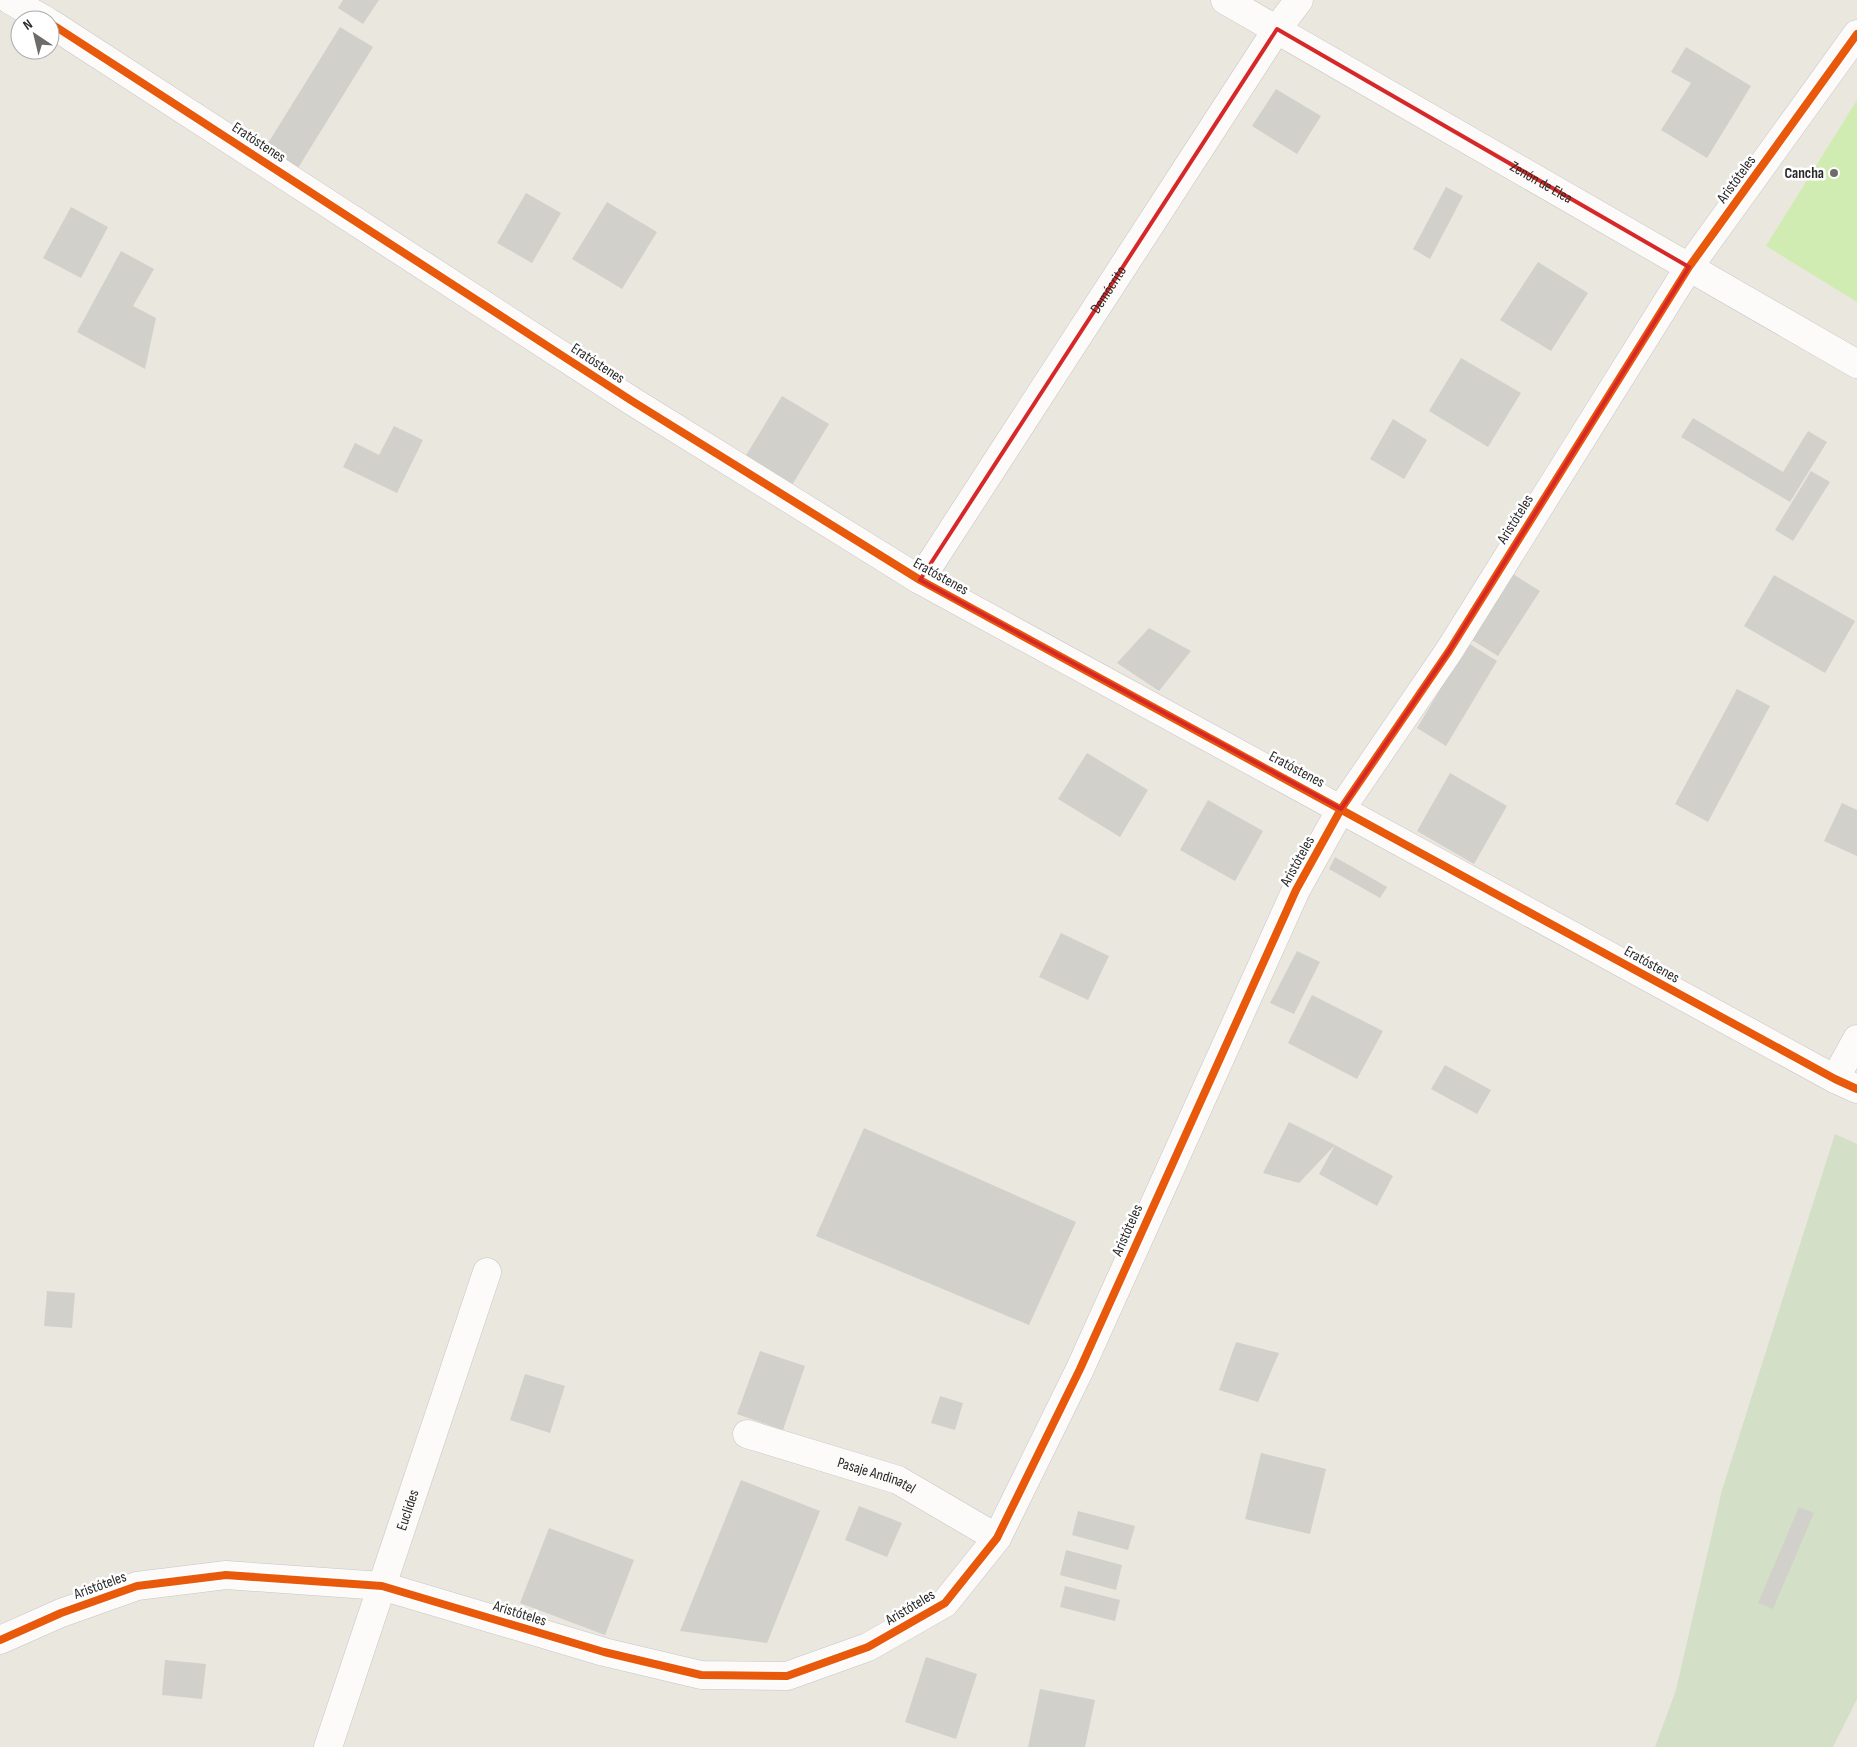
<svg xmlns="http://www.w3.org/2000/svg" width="1857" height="1747" font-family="'Sofia Sans Condensed',sans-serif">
<rect width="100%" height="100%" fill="#eae7df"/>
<path fill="#d3dfc6" d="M1835,1134L1857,1144V1699L1833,1747H1655L1676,1690L1722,1490Z"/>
<path fill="#d1ecb2" d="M1857,100V302L1766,246Z"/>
<path fill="#d2d0cb" d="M343,0H379L363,24L338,8Z
M340,27L373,47L298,168L265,148Z
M1686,47L1751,86L1707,158L1661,130L1691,83L1671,72Z
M1276,89L1321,116L1297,154L1252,126Z
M1446,187L1463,196L1430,259L1413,249Z
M526,193L561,213L532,263L497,243Z
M607,202L657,232L622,289L572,259Z
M71,207L108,227L81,278L43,258Z
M121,251L154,269L133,306L156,318L145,369L77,332Z
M1538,262L1588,293L1551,351L1500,320Z
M1461,358L1521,393L1488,447L1429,411Z
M782,396L829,424L792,485L745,457Z
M1693,418L1783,472L1808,431L1827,442L1790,502L1681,437Z
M1393,419L1427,440L1404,479L1370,459Z
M394,426L423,440L397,493L343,467L355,443L379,455Z
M1811,471L1830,482L1793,541L1775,530Z
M1513,574L1540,591L1498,656L1472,640Z
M1774,575L1855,621L1825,673L1744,626Z
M1149,628L1191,651L1159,691L1117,663Z
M1468,643L1497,661L1446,746L1417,728Z
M1737,689L1770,706L1708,822L1675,804Z
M1087,753L1148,790L1120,837L1058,799Z
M1450,773L1507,806L1474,864L1417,831Z
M1208,800L1263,831L1235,881L1180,850Z
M1842,803L1857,810V856L1824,841Z
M1335,857L1387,887L1380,898L1329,869Z
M1061,933L1109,956L1088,1000L1039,977Z
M1297,951L1320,962L1294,1014L1270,1003Z
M1312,995L1383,1031L1357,1079L1288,1043Z
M1445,1065L1491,1090L1477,1114L1431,1089Z
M1289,1122L1335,1145L1299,1183L1263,1173Z
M864,1128L1076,1222L1029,1325L816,1236Z
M1335,1145L1393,1176L1377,1206L1319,1174Z
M47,1291L75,1293L72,1328L44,1326Z
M1236,1342L1279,1353L1258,1402L1219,1390Z
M760,1351L805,1366L783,1430L737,1414Z
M525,1374L565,1386L550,1433L510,1420Z
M940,1396L963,1403L955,1430L931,1423Z
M1261,1453L1326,1469L1310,1534L1245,1519Z
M741,1480L820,1511L767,1643L680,1631Z
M859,1506L902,1523L887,1557L845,1540Z
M1799,1507L1814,1513L1773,1609L1758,1603Z
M1078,1511L1135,1526L1128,1550L1072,1535Z
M549,1528L634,1560L605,1635L520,1603Z
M1066,1550L1122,1565L1116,1590L1060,1575Z
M1065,1586L1120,1600L1115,1621L1060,1607Z
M926,1657L977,1674L956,1739L905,1722Z
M165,1660L206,1664L202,1699L162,1695Z
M1040,1689L1095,1700L1085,1747H1028Z"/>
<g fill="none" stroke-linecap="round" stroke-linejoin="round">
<g stroke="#c7c5c5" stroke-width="29">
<g id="minor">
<path d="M10,0L45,20"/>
<path id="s1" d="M1225,0L1857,364"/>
<path d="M50,23L632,401L920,580L1835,1079L1857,1089"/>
<path id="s2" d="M920,580L1277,29L1299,0"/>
<path d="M1835,1079L1857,1039"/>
<path id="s3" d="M747,1434L898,1480L997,1538"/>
<path d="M0,1640L61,1613L137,1586L226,1575L382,1586L604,1652L701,1675L787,1676L868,1647L945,1603L997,1538L1080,1369L1296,890L1341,809L1449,651L1689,267L1857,34"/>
<path id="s4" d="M328,1747L487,1272"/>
</g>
</g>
<use href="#minor" stroke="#fcfbfa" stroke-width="28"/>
<g stroke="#fff" stroke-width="11">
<path id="cycleway" d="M50,23L632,401L920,580L1835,1079L1857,1089
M0,1640L61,1613L137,1586L226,1575L382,1586L604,1652L701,1675L787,1676L868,1647L945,1603L997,1538L1080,1369L1296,890L1341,809L1449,651L1689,267L1857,34"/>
</g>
<use href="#cycleway" stroke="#e8590c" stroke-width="8"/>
</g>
<path fill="none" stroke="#d62828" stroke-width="4" stroke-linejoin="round" d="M1277,29L1689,267L1449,651L1341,809L920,580Z"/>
<circle fill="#6d6c69" stroke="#fff" stroke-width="2" cx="1834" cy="173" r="5"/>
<g text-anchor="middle" stroke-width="5" stroke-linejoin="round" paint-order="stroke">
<g font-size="15" fill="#2a2a2a" stroke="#fff">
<text transform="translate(259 142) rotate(33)" y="5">Eratóstenes</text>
<text transform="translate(1736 179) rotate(-54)" y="5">Aristóteles</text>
<text dy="5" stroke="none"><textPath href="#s1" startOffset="365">Zenón de Elea</textPath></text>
<text dy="5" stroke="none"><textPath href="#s2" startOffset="346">Demócrito</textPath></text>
<text transform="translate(598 363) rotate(33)" y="5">Eratóstenes</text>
<text transform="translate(1515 519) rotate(-58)" y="5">Aristóteles</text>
<text transform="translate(941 576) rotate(29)" y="5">Eratóstenes</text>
<text transform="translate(1297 769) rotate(28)" y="5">Eratóstenes</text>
<text transform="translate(1297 861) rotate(-61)" y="5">Aristóteles</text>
<text transform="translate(1652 964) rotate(29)" y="5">Eratóstenes</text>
<text transform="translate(1127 1230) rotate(-66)" y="5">Aristóteles</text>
<text dy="5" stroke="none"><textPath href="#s3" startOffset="136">Pasaje Andinatel</textPath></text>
<text dy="5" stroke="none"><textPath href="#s4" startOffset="250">Euclides</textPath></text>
<text transform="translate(100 1585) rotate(-20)" y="5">Aristóteles</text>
<text transform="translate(910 1607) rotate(-31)" y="5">Aristóteles</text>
<text transform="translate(520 1613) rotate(17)" y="5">Aristóteles</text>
</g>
<g font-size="15" font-weight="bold" fill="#2a2a2a" stroke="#fff" text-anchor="end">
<text x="1824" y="178">Cancha</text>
</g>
</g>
<g transform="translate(35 35) rotate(325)"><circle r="24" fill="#ffffff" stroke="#aaaaaa"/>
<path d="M0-4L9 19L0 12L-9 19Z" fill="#6d6c69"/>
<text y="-8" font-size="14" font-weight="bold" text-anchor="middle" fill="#2a2a2a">N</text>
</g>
</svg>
